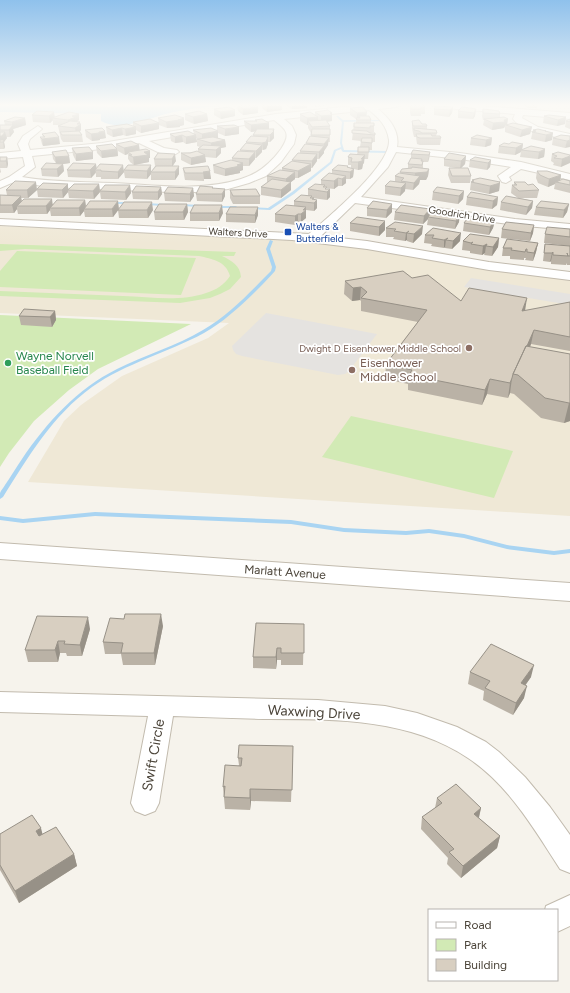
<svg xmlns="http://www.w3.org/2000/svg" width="570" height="993" font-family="Figtree,sans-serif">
<rect width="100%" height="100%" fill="#f6f3ec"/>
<path fill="#efe8d6" d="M0,226L285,239L371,250L480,269L570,279V516L28,482L64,421L81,405L122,376L208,338L229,323L0,313Z"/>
<path fill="#d2eab5" d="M0,244L236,252L234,256H222C232,261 240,265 241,277L230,289L220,294L210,298L180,303L0,296V291C41,293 82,294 123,296C150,297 180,302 206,293C216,290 224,285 230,276C226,261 212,259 199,256L25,249L0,251Z
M17,251L196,258L181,295L0,287V271Z
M0,315L191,324L98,369L69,390L34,421L9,453L0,467Z
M351,416L513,451L494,498L322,457Z"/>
<path fill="#e5e3e0" d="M471,278L570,294V305L464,287Z
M266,313L377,334L349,371L345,374L338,375L242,356L236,354L233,350L232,346Z"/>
<path fill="#a9d4f2" d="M0,105H86L108,107L229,105C211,107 192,108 174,112C152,116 123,133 101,121V114L0,112Z"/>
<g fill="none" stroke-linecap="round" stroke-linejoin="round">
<path fill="#a9d4f2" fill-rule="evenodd" d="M336,116H338L343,120H382L381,121L344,122L342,143L344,150L386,151L387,153L343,152L342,151L341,149L336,151L332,163L294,194L270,210L251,209V208L252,207L268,208L292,192L330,162L334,150L341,147L340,143L342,122Z
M111,202H130L131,203L130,204H111Z
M145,203L164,204L165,205L164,206L146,205L145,204Z
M181,204L200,205L201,206L200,207L182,206L181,205Z
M215,206H236L237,207L236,208H216L215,207Z
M270,240L273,241L270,249L276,267L275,271C255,293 229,319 204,333C167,353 126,363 92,387C53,415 28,457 3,497L0,499C0,497 0,494 0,493C1,490 4,487 5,485C11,476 16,468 22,459C47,422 77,389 117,369C145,355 176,346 203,330C229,315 250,292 271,271L272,267L266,249Z
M95,512L291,520L344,528L406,531L429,529L464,534L507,545L554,551L570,549V553L554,555L507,549L464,538L429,533L406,535L344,532L291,524L95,516L23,523L0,520V516L23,519Z"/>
<g stroke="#c2bbae" stroke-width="2">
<path id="minor" d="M363,105H400L396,107L378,109C389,118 400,131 397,147L460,153L521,162L570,174V180L521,169L509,177L511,180L506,183L502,182L498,176L511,167L460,159L396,152L388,167L361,197L515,219L570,224V230L515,225L355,203L321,236L367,241L489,262L570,272V280L489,270L367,249L292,240L0,225V219L309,234C328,217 391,166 389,140C387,126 379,118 369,110L284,119L292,126L296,135L294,144L281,162L266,176L249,183L228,189L209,192H169L50,187L14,182L0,188V181L9,177L25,166L23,157L0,159V153L21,151L18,144L23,136L38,126L42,129L30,139L28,144L30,150L102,143L276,114ZM274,120C287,130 291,134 281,149C270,164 258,174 241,179C199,192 155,185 113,183C83,182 52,182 22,177L35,167L32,156L102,149L139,143L162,154L174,155L179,152L177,150L164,148L149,141Z
M432,105H469L570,113V119L523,115L522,118L538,127L570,134V140C552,135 525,134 513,119L515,114L436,107Z
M0,692L318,700L385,706L417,713L457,727L486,742L499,752L525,777L550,807L570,835V873L560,869C535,830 508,784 468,758C409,718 332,719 263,719C233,718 203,717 173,716L159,803L155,811L145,815L135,811L131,803L148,716L0,712Z
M570,895V926L557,932V910H545L546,906Z"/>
</g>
<g stroke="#c2bbae" stroke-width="2">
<path id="tertiary" d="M0,543L570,583V601L0,559Z"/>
</g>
<use href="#minor" fill="#fff" fill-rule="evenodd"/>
<use href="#tertiary" fill="#fff" fill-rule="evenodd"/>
</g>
<path fill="#bab2a6" d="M237,105L258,107V113L243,115L238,111Z
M262,105H282V110L267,112L262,108Z
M287,105H307V108L292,109L287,106Z
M524,105H538V107H537V108H528Z
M410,106L425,107V114H421V116H411L410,112Z
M453,107L452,113L449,117L434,115V109Z
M350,108L366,116L371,120V123L374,126V132L370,133H375V142H372V150H369L368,159H364V163L363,164L362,169L358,170L354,169L353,177L350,179H346V183L342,186H338L334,189L326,188V189H330V197L327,200L312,198L314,200H317V208L314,211L306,210V218L301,222H298L295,225L275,222V214L294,206V201L308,196V189L321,185V180L332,174V170L348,166V167L351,168V165H348V157L357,155L358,147H360L361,141L352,140L354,123H356V119L350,115Z
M214,109L235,116L221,119L214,115Z
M476,109L475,116L473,119L458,118V111Z
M483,109L500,114V117L507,125L532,127L530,134L520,137L505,132V126L504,128L492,130L483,125L484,120H483L482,116Z
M37,111L55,117L79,120L77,122L80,124L81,130L80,132L82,135L83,142H63L61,139L58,126L61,125H53V120L50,123L33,122L32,115Z
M315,112L332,113V121L327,122L330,126V142H328V145L324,151V153L319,159H317V161L312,168H311V171L298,178H295V179L291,182V190L281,198L261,195V187L267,183V176L282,170V168L292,161V160L300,153V151L306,144V143L311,137V133L308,128V125H307L300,121V114L315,115Z
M185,114H207L208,121L194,124L185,120Z
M544,116L566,117L565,124L557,126L543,123Z
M25,118L26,125L13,129L14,132L10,137H6L7,138L4,142L5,147L4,149H0V125H5L4,121Z
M158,118L184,125L180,126V127L167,128L159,125Z
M570,119V129L565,127L566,121Z
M255,120L269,123V129L274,131V138L270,142H268V144L266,149L262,150V152L256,158H255V159L249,166H243V170L240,171V173L225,176L214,173L213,165L232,160V158L240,151V150L246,143V142L253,136V135L256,131L251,132L245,127L244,121H255Z
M412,121L422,124L427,126V129L437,133L436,136L441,138L440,145H420L417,144L416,137H414L413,133L412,128Z
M133,122L159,123V129L141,133L136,130V134L126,136L123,135L113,137L107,134L106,127L133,126Z
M217,126L239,134L225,136L218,133V138H217L225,140L226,147L221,148V153L216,158L205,157L206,162L191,165L181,160V153L198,152V149L200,147L197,146V139H199L196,138L197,142L186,144L183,142L175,143L171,141L170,134H194L193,130H217Z
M85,130L106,138L100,139V140L92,141L86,137Z
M533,130L546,131L552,140L545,142L531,139Z
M42,134L60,144L43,146L42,144L40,137H43Z
M570,136L565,148L552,145L553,138Z
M471,138H492L491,145L485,147L470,145Z
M116,144L140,150L150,151V158H149V162L134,165L130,162L129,160L128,159V154L125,155L118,151V156L102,158L97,153L96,146L116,148Z
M509,144H523L522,149H545L544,157L538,159L520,157L521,152L515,155L498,153L499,146Z
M72,148L93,152V159L76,161L73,155Z
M52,152L69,156L70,163L63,164L64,171L58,177L42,176L41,169L56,163L53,159Z
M430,152L429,159L428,162H423V168L429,169L428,176L426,180H420L419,184L413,190L405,189V191L400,196L385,194V186L395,182V176L400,174V172L408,168V164L411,158V154Z
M158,153L176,161L172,166L179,174L175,180H151V174L147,179L125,178L124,172L118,179H101V177H96V173L91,178L68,177L67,170L96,169L124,170L128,165L151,172L155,166L154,159Z
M552,154L570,155L561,167L553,165L554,163L551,161Z
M466,156L465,164L461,168L471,176L470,183H451L448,175L449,168H456L444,166V159Z
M0,157H7L8,164L7,168H0L1,172L0,173Z
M470,160H491L490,167L487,170L469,167Z
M208,166L211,179H204V181L185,180L184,175L183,168Z
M537,171L561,175L560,180L570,181V193L554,189L555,184L548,187L538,183L536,178Z
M472,180L500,182L499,191L489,194L470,190L471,182H472Z
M514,182L528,185L539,190L537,198H520L533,201L532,208L526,215L500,210L501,202L518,198L511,193L512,185H514Z
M68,184V190L99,184L100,191L130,185L131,193L126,200L101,199L100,192L94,199L69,198L68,192L63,198L38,197L37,190L28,198H21L22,201L53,204L85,200L86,206L119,209L113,217H85L84,211L80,216H51L50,210L47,214H18L17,209L14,213H0V196L7,195L6,190L37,189Z
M161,187L162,194L158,200L133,199L132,192Z
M213,187V188L225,196L222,202L197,201L196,194Z
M193,188L194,196L190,202L165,201L164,193Z
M230,190L260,196V204H233L230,198Z
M464,191L463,199L458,204L432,200L433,192Z
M467,197H498L497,205L492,209L466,205Z
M373,201L392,212L386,218L367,216V208Z
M187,204L188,212L184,220H155L154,212Z
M569,204L567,212L563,218L534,215L536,207Z
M430,209L429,215L433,210L459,222L455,229L427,225L428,219L423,224L394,220L395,212Z
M118,210H153L148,218H119Z
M190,213H223L219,221H190Z
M226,214L258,215L255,223L226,222Z
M357,217L385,230L379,236L350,231V223Z
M495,220L493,228L489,235L463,231L464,223Z
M395,222L422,234L413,243L407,241V240L405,241L393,239L394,237H386V228Z
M534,225L533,233L530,241L501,238L502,229Z
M433,228L460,241L452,249L445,248V247L444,248L431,246L432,244L424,243L425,235Z
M570,229V246L544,243L545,234Z
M499,238L498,247L492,256L484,255L485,253L482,255L470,253V251L462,250L463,241Z
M538,243L536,252L533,261L525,260L526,258H524V260L510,259V256H502L503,248Z
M545,244L570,246V265H567L566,263V265L551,264V261L550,262L543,261Z
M412,278L461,301L525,311L570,302V351L531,344L530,347L570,354V421L564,423L541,418L514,394L510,393L508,398L487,394L482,405L408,390V384L385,379L386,364L418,322L361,311V301L360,300L352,301L344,294L345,281Z
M55,311L56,320L52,327L21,325L19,316Z
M304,624L303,665H281V660H277L276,669L253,668V657Z
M163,626L155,665H123L121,654H105L103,642Z
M90,629L82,656H67L66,653H60L58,662H28L25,650Z
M470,672L531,677L525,686L524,698L513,715L483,700L484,691L468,684Z
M293,746L291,802L251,801L250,810L225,809L223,787L239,765L238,758Z
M437,798L481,808L479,818L500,836L497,848L461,878L447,864L448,858L421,829L422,817L435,808Z
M0,834H43L74,854L77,866L19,903L0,870Z"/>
<path fill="#979187" d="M270,105H282V110L267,112V106Z
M292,105H307V108L292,109Z
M315,105H331L315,107Z
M258,107V113L243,115V109Z
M453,107L452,113L449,117L450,110Z
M476,109L475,116L473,119L474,113Z
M235,110V116L221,119L220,112Z
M54,112L55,118H52L53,120L50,123L49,116Z
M367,112L366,119L359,116L358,119H357V113Z
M330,113H332V121L321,122V116Z
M79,114V120L77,121V123L68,126V120L72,116Z
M207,114L208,121L194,124L193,117Z
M318,117V124L308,121V125H307V118Z
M566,117L565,124L557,126L558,120Z
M25,118L26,125L13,129L14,132L10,137L9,130L12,126V122Z
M184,118V125L180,126V127L167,128L166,122Z
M508,119L507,126L506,125L505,126L504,128L492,130L493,123L504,120Z
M80,122V124H81V130L76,134L75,128L77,124Z
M159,123V129L141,133V126Z
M269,123V129L251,132V125Z
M136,127V134L126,136L125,129Z
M239,127V134L225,136V129Z
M532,127L530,134L520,137L522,130Z
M122,128L123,135L113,137L112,130Z
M274,129V132V131V138L270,142V135Z
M105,131L106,138L100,139V140L92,141L91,134L99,132Z
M218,131V138L202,141V134Z
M5,132L7,138L4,142L5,147L4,149L3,142H0V136Z
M553,133L552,140L545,142L546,135Z
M182,135L183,142L175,143V137Z
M196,135L197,142L186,144V137Z
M59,137L60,144L43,146L42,139Z
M268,137V144L266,149L263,150L262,143Z
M329,138L328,145L324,151V144Z
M492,138L491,145L485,147L486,140Z
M225,140L226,147L221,148V153L216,158V150H211V143Z
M570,140V147L565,148L567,141Z
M523,144L522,150H521V152L515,155L516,148Z
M139,145L140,152H128V154L125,155L124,148Z
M262,145V152L256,158V151Z
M324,146V153L319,159V152Z
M117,149L118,156L102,158L101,151Z
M545,149L544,157L538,159L539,152Z
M150,151V158H149V162L134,165L133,157L144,152Z
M93,152V159L76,161V154Z
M255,152V159L249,166V159Z
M430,152L429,159L428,162L429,155Z
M175,154L176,161L172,167V159Z
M317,154V161L312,168V161Z
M205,155L206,162L191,165V158Z
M365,155L364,163L363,164L362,169L358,170V162Z
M69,156L70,163L63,164L64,171L58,177L55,157Z
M466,156L465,164L460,169L461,161Z
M570,156V163L561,167L562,159Z
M7,157L8,164L7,168L6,161Z
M491,160L490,167L487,170L488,163Z
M243,163V170L240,171V173L225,176V169Z
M96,164L97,170H95L96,172L91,178L90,170Z
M311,164V171L298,178V171Z
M123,165L124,172L118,179V172Z
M151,165V174L147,179V171Z
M179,166V174L175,180V172Z
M354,169L353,177L350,179V172Z
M429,169L428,176L426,180H420L419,184L413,190L415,173Z
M210,171L211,179H204L203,172Z
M295,172V179L291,182V190L281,198V190L286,186V179Z
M561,175L560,183L556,182L555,184L548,187L549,179Z
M346,176V183L342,186V179Z
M338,178V186L334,189V181Z
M36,182L37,190L28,198L27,190Z
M500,182L499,191L489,194L490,186Z
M406,183L405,191L400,196L401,188Z
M68,184V192L63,198L62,190Z
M99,184L100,192L94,199L93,191Z
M130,185L131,193L126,200L125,192Z
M161,187L162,194L158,200V192Z
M193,188L194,196L190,202V194Z
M225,189V196L222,202V194Z
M330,189V197L327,200V192Z
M464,191L463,199L458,204L459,196Z
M21,196L22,204L17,206V209L14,213L12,205Z
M498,197L497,205L492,209L493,201Z
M52,199L53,207L50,208V210L47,214L46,206Z
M85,200L86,208L84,209V211L80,216L79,208Z
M317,200V208L314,211V203Z
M118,201L119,209L113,217L112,209Z
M533,201L532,208L526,215L528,207Z
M152,202L153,210L148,218L147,210Z
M187,204L188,212L184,220L183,212Z
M392,204V212L386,218L387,210Z
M569,204L567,212L563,218L564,210Z
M222,205L223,213L219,221V213Z
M258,207V215L255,223V215Z
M306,207V218L301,222V214L303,210Z
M430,209L429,217H428V219L423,224L424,216Z
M298,214V222L295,225V216Z
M460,214L459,222L455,229L456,221Z
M495,220L493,228L489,235L490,227Z
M385,221V230L379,236V227Z
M534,225L533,233L530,241L531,233Z
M423,226L422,234L413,243L414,234Z
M409,231L407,233V240L405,241L406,233Z
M461,233L460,241L452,249L453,241Z
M448,238L446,240L445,247L444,248V240Z
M499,238L498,247L492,256L493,247Z
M538,243L536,252L533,261L534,253Z
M487,244L486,246L485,253L482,255L483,246Z
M553,252L551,261L550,262L552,253Z
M361,287L360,300L352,301L353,288Z
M527,298L525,311H522Z
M55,311L56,320L52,327L50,317Z
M534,330L531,344L518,375L514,374Z
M512,378L510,393L508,398L510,383Z
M490,379L487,394L482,405L485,390Z
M569,403H570V421L564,423Z
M161,614L163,626L155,665L154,653Z
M88,617L90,629L82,656L80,645Z
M58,641L60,653L58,662L55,650Z
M277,648V660L276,669V657Z
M534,665L531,677L518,695L521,683Z
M527,686L524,698L513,715L516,703Z
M250,789L251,801L250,810Z
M481,808L478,820L474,814Z
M41,828L44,840L39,843L36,831Z
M500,836L497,848L461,878L463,866Z
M74,854L77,866L19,903L15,891Z"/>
<path fill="#d8cfc1" stroke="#979187" d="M238,105H255L258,107L243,109Z
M415,105H425V107H421V109H412L410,106Z
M436,106L453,107L450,110L434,109Z
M229,107L235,110L220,112L214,109Z
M363,107L367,112L357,113L350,108Z
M462,107L470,108L476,109L474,113L458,111Z
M483,109L499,111L500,114L483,113Z
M328,110L332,113H330L332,115L321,116L315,112Z
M37,111L54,112L49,116L32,115Z
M199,111L207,114L193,117L185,114Z
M69,112L79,114L72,116L76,117L68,120L52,118Z
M310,112L318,117L307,118L300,114Z
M175,115L184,118L178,120H179L166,122L158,118Z
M549,115L566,117L558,120L544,116Z
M359,116H369L371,120H357L356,118H360Z
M15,117L25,118L12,122L4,121Z
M504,117L508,119L504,120L505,122L493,123L484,119Z
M150,119L159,123L141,126L133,122Z
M262,119L269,123L251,125L244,121H257L255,120Z
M570,119V122L566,121Z
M326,120L330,126L312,127L308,121Z
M419,120L422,124H426L427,126H413L412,121Z
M70,121L80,122L77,124H81L75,128L58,126Z
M354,123H374V126H370V128L354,127Z
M513,123L532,127L522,130L506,125Z
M127,124L136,127L125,129L122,128L112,130L106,127Z
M0,125H13L9,130H0Z
M234,125L239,127L225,129L217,126Z
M102,128L105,131L99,132V133L91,134L85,130Z
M211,128L218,131L202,134L193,130Z
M414,128L436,130L437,133H422L419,131L414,130Z
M257,129H274L273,131H274L270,135H253Z
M312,129H330V135H311Z
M538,129L546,131H545L553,133L546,135L532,132L536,131L533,130Z
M352,130L367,131L370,133H375V135L352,133Z
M79,131L82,135H62L60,132Z
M188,131L196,135L186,137L182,135L175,137L170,134Z
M0,132H5L2,136H0Z
M55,132L59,137L42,139L40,137H45L42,134Z
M416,134H431L432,136H440L441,138H420L417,137Z
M477,135L492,138L486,140L471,138Z
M561,135L570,136V140L567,141L553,138Z
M251,136L268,137L266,142L262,143L246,142Z
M310,136L329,138L324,144L306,143Z
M213,137L225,140L211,143L197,139Z
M362,138H372V143L361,142Z
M0,140H4L3,142H0Z
M131,141L139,145L124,148L116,144Z
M512,142L523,144L516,148L499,146L504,143L509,144Z
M246,143L262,145L256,151L240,150Z
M112,144L117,149L101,151L96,146Z
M305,144L324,146L319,152L300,151Z
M203,145L221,146L216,150L198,149Z
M531,146L545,149L539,152L521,150Z
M89,147L93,152L76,154L72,148Z
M358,147H369V152H358Z
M146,149L150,151L144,152L148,155L133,157L129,155H132L128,152Z
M66,150L69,156L55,157L52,152Z
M413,150L430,152L429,155L411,154Z
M197,151L205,155L191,158L181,153H190Z
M238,151L255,152L249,159L232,158Z
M558,152L570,155V156L562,159L554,158L557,156L552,154Z
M158,153L175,154L172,159H154Z
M298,153L317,154L312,161L292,160Z
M449,153L466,156L461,161L444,159Z
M350,154L365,155L361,159H363L362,161L358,162H351L352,158L348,157Z
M0,157H7L6,161H0Z
M475,157L491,160L488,163L470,160Z
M411,158L422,159L421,161H423L422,165L408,164Z
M231,160L243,163L237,165L240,166L225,169L213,165Z
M292,161L311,164L298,171L282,168Z
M46,163L63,164L57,169H41Z
M73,163L96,164L90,170H67Z
M100,164L123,165L118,172L101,171V170H95Z
M128,165H151L147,171L124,170Z
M338,165L348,166L347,167L354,169L350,172L332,170Z
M156,166H179L175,172H151Z
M208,166L210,171L203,172L204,173H185L183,168Z
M412,167L429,169L427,172L415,173L400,172L402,169L412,168Z
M449,168H468L471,176H452Z
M280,170L295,172L286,179L267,176Z
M537,171H547L561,175L549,179L540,175Z
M329,173L346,176L342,179L338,178L334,181L321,180Z
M399,173L420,176L414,183L401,181L404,178L395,176Z
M480,178L500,182H499L500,183L490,186L471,182L474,181L472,180Z
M272,179L291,182L281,190L261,187Z
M563,179L570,181V185L556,182Z
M15,181L36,182L27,190H6Z
M390,181L406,183L401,188L385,186Z
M514,182H525L528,185L533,184L539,190L519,191L512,185H517Z
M43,183L68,184L62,190L37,189Z
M74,184H99L93,191L68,190Z
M315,184L325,185L323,187H327L325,189H330L327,192L308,189Z
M105,185H130L125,192L100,191Z
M136,186L161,187L158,192H132Z
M200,186L213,187L212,188L225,189L222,194H196Z
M168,187L193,188L190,194L164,193Z
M437,187L464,191L459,196L433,192Z
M256,189L260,196H233L230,190Z
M471,192L498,197L493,201L467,197Z
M0,195L21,196L12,205H0Z
M301,195L312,196L310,198H314L312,199L317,200L314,203L294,201Z
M506,196L533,201L528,207L501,202Z
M24,199H52L46,206H17Z
M57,200H85L79,208H50Z
M90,201H118L112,209H84Z
M373,201L392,204L387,210L367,208Z
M541,201L569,204L564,210L536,207Z
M124,202H152L147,210H118Z
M159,204H187L183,212H154Z
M194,205H222L219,213H190Z
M286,205L306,207L303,210H306L301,214H298L295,216L275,214Z
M401,205L430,209L424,216L395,212Z
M230,207H258L255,215L226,214Z
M433,210L460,214L456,221L428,217Z
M469,216L495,220L490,227L464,223Z
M357,217L385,221L379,227L350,223Z
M395,222L423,226L414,234L407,233L409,231L406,233L394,231L396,229L386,228Z
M506,222L534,225L531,233L502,229Z
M547,227L570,229V237L545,234Z
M433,228L461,233L453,241L446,240L448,238L444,240L432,238L434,235H425Z
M470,234L499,238L493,247L486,246L487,244L483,246L471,244L473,242L471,243L463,241Z
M507,239L538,243L534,253L527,252V249H526L525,252L511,250L512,248H503Z
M545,244L570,246V256H568L567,253L568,256L553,255V252L552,253H544Z
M403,271L412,278L428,275L461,301L469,288L527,298L522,311L570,302V337L534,330L527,346H526L513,374L512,378L510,383L490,379L485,390L409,375L412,370L386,364L427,310L361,298L367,292L361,287L353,288L345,281Z
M24,309L55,311L50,317L19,316Z
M526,346L570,354V403H569L545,398L518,375L513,374Z
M125,614H161L154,653H121L123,643L103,642L110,618L124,619Z
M37,616L88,617L80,645L64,644L65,641H58L55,650H25Z
M256,623L304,624V653H281V648H277L276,657H253Z
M491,644L534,665L521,683L527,686L516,703L485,688L490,681L470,672Z
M239,745L293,746L292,790L250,789V798L224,797L225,786L223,787L225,765L241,766L242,758H238Z
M456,784L481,808L474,814L500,836L463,866L449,852L454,849L422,817L442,803L437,798Z
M32,815L41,828L36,831L39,836L56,827L74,854L15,891L0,865V834Z"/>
<linearGradient id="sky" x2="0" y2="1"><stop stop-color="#8fc1ec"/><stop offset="0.43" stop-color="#fbfaf6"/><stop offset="1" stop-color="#fbfaf6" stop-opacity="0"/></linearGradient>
<rect width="570" height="244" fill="url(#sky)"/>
<rect fill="#1a4fb4" stroke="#fff" stroke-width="1.5" x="284" y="228" width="8" height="8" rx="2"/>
<g fill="#8d6e63" stroke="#fff" stroke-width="1.5">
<circle cx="469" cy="348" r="4"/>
<circle cx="352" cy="370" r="4"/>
</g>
<circle fill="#2e9e5b" stroke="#fff" stroke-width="1.5" cx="8" cy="363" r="4"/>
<g text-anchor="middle" stroke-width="3.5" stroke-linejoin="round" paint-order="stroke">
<g font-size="10" fill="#4b4439" stroke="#fff">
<text transform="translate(462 214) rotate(9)" y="4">Goodrich Drive</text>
<text transform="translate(238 232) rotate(3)" y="4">Walters Drive</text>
</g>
<g font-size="10" fill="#164399" stroke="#fff" text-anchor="start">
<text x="296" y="230">Walters &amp;<tspan x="296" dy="12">Butterfield</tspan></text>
</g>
<g font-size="10" fill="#785e54" stroke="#fff" text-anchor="end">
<text x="461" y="352">Dwight D Eisenhower Middle School</text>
</g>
<g font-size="12" fill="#27864d" stroke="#fff" text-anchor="start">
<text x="16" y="360">Wayne Norvell<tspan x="16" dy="14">Baseball Field</tspan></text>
</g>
<g font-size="12" fill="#785e54" stroke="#fff" text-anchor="start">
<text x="360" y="367">Eisenhower<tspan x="360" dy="14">Middle School</tspan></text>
</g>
<g font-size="12" fill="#4b4439" stroke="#fff">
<text transform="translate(285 572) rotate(4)" y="4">Marlatt Avenue</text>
</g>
<g font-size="14" fill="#4b4439" stroke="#fff">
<text transform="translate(314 712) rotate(3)" y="5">Waxwing Drive</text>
<text transform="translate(153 755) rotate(-80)" y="5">Swift Circle</text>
</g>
</g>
<rect x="428" y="909" width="130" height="72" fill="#ffffff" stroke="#b7b4b0"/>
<rect x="436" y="922" width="20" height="6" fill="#ffffff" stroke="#b7b4b0"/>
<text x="464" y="929" font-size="12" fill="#4b4439">Road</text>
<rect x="436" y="939" width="20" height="12" fill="#d2eab5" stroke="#b7b4b0"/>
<text x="464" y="949" font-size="12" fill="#4b4439">Park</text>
<rect x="436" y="959" width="20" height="12" fill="#d8cfc1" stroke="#b7b4b0"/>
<text x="464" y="969" font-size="12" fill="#4b4439">Building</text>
</svg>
